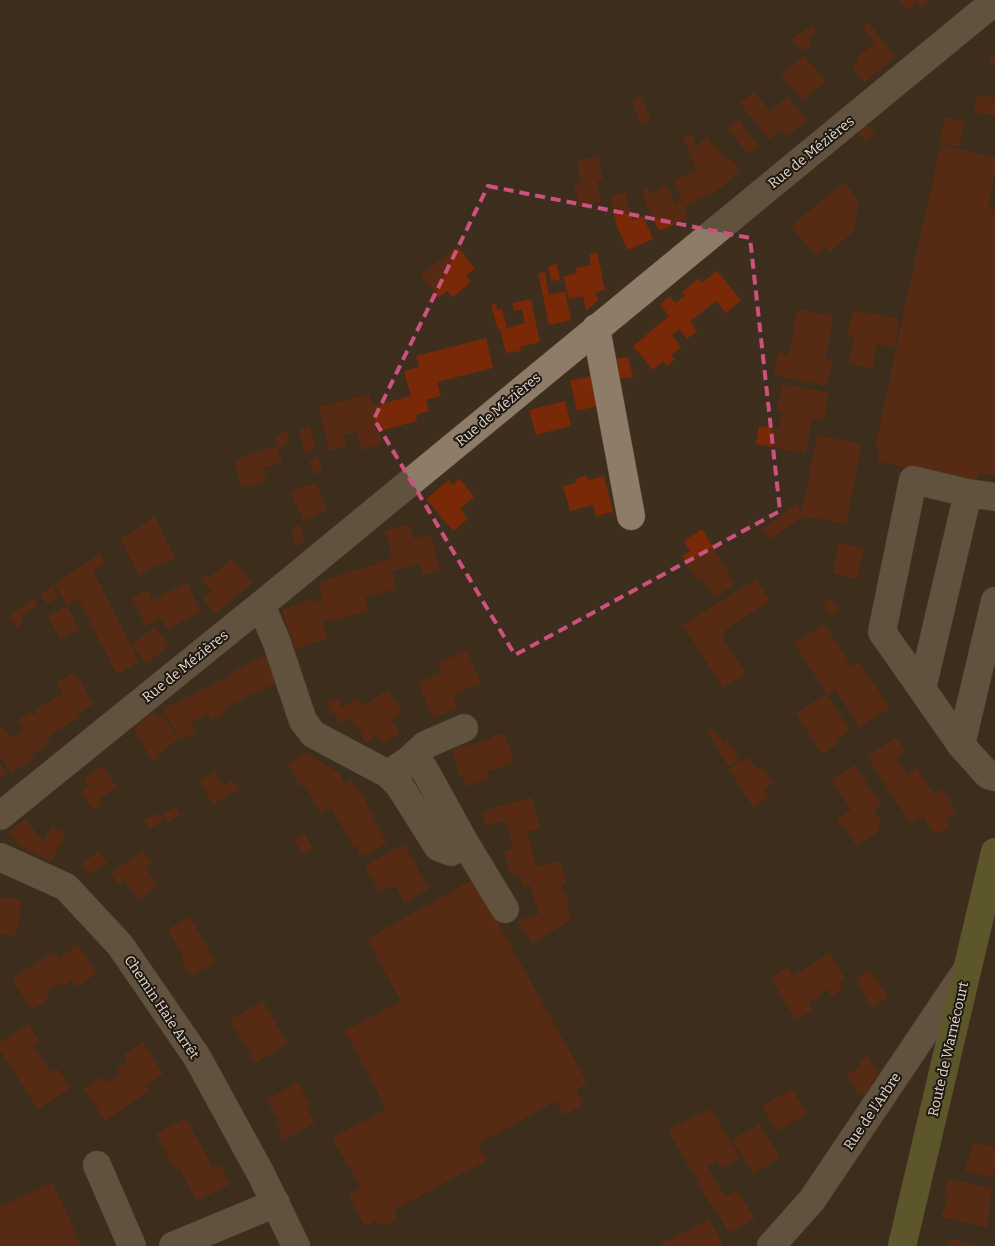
<svg xmlns="http://www.w3.org/2000/svg" width="995" height="1246" font-family="Bitter,serif">
<rect width="100%" height="100%" fill="#3d2e1d"/>
<path fill="#792907" d="M899,0H931L922,8L917,2L907,10Z
M869,23L895,57L864,83L852,67L859,62L856,58L875,43L863,27Z
M812,26L816,32L807,38L812,45L801,51L791,39Z
M804,55L826,82L802,100L781,74Z
M995,55V68L988,60Z
M754,92L770,111L788,97L807,120L787,137L781,130L769,139L740,103Z
M641,95L651,120L641,124L632,102Z
M977,95L995,98V116L974,112Z
M945,117L964,121L959,147L939,142Z
M739,120L759,147L747,154L728,128Z
M868,125L875,134L866,141L858,132Z
M691,134L696,147L707,137L728,161L731,159L740,171L715,192L684,207L688,218L659,231L647,206L642,190L647,187L651,194L667,185L675,204L682,201L674,181L697,170L683,137Z
M941,145L995,157V175L988,208L995,210V476L979,473L975,485L877,461L880,449L875,448L915,260Z
M598,156L603,180L597,182L601,201L579,206L574,183L581,182L577,161Z
M844,182L859,201L854,231L830,252L826,247L816,256L791,226Z
M625,192L632,220L643,216L653,239L628,250L617,227L610,197Z
M457,246L475,269L466,275L471,282L453,297L447,291L438,298L421,275Z
M597,252L605,290L596,292L598,301L586,311L583,296L569,299L563,276L577,273L576,268L591,265L589,254Z
M557,264L560,280L551,281L548,266Z
M717,271L741,300L726,313L716,301L690,321L697,331L687,339L679,329L672,335L681,347L671,355L675,359L667,366L663,361L653,370L633,346L669,316L660,304L670,296L675,303L685,296L682,292L699,278L702,283Z
M545,272L549,295L565,291L571,320L549,325L538,273Z
M531,299L540,342L520,347L521,351L506,353L500,329L498,330L491,305L496,304L497,310L502,309L507,328L525,323L522,309L514,311L512,303Z
M798,309L834,316L825,359L833,360L827,386L774,375L778,353L788,355Z
M853,310L899,319L894,347L877,344L872,369L848,363L855,338L847,336Z
M486,338L493,368L437,382L441,396L426,400L429,411L416,415L417,421L379,431L382,444L361,450L356,432L343,435L346,446L329,451L318,407L369,394L373,406L411,396L404,371L419,367L416,356Z
M628,357L633,377L612,380L608,360Z
M598,374L606,404L577,411L570,381Z
M782,384L829,393L824,420L812,418L806,453L756,444L759,426L775,429L779,428L782,410H777Z
M565,401L571,426L536,435L529,410Z
M310,426L316,449L305,452L299,430Z
M287,430L290,442L278,449L282,463L263,468L266,481L242,488L234,463L245,455L277,446L275,437Z
M817,435L862,444L846,524L804,516L770,539L762,529L796,504L802,512Z
M318,457L322,472L313,474L309,460Z
M587,475L588,480L604,476L613,512L596,516L593,505L570,511L563,486L576,483L575,479Z
M460,479L474,497L460,509L468,519L453,531L426,499L449,480L452,485Z
M316,483L327,510L304,521L290,491Z
M155,516L175,558L139,575L121,539Z
M409,524L414,539L430,534L440,571L423,575L420,563L392,571L396,589L365,597L369,611L329,622V619L322,622L328,638L295,649L282,610L314,598L316,603L323,601L319,584L328,581L327,579L377,564L376,562L392,558L385,531Z
M300,525L305,540L296,547L291,528Z
M702,529L735,584L714,598L701,578L697,580L682,556L690,551L684,541Z
M839,543L864,548L857,579L833,573Z
M100,553L105,564L93,571L139,662L117,674L78,599L67,605L55,584Z
M232,559L252,583L215,614L203,599L212,592L201,578L206,574L209,578Z
M756,579L770,601L726,629L723,639L746,673L723,688L683,625Z
M187,583L201,612L167,629L161,618L146,626L132,598L147,590L152,600Z
M52,587L58,597L47,604L41,594Z
M34,599L38,607L20,617L24,623L16,628L9,616Z
M831,599L839,611L831,616L823,604Z
M67,606L79,629L60,639L48,616Z
M824,624L852,667L859,662L890,708L859,727L835,689L827,695L850,731L835,740L837,744L822,754L796,713L827,694L794,643Z
M155,627L169,646L146,664L132,644Z
M467,650L481,683L453,695L458,708L433,718L418,683L442,672L438,663Z
M266,655L279,682L223,708L226,714L211,721L208,714L191,722L196,732L180,740L163,709L231,675L230,673Z
M73,673L78,681L80,680L93,704L76,715L78,718L51,734L52,737L46,740L49,744L31,756L33,760L11,773L0,756V726L5,733L8,732L13,738L24,731L17,721L31,712L33,715L37,713L35,710L63,693L57,682Z
M388,690L403,712L391,720L400,733L382,744L376,735L366,742L359,729L350,718L340,724L334,713L331,715L327,702L338,698L342,708L358,698L363,706Z
M154,712L156,717L162,714L178,739L157,756L159,758L152,761L134,728Z
M715,729L723,743L728,740L739,760L728,766L708,732Z
M505,733L514,763L487,771L490,779L466,786L463,775L460,776L452,749L492,739L491,737Z
M896,737L905,751L896,757L907,774L917,768L934,794L942,789L957,812L945,819L949,826L935,835L923,815L910,823L867,756Z
M307,753L339,773L345,784L352,780L358,792L360,791L387,843L361,857L356,846L354,847L331,807L320,813L305,785L300,787L288,764Z
M749,757L757,770L762,767L773,784L764,789L769,797L753,807L729,769Z
M0,763L7,774L0,778Z
M855,765L874,795L876,794L882,804L874,810L882,823L877,826L880,831L856,846L845,827L843,828L837,819L851,810L831,780Z
M103,766L117,787L99,799L102,804L94,810L81,792L89,786L84,779Z
M215,772L223,786L232,780L240,789L213,804L200,781Z
M531,797L540,828L527,832L537,867L560,861L567,883L562,885L563,893H566L569,906L566,907L571,920L532,943L518,921L539,914L530,885L524,887L520,874L511,876L504,852L514,849L505,821L486,826L481,812Z
M175,807L180,815L168,822L163,814Z
M159,813L163,821L149,829L144,820Z
M25,818L43,842L52,827L66,834L51,862L19,845L9,832Z
M304,833L313,849L303,854L294,839Z
M404,844L429,889L404,902L396,887L391,886L380,892L365,866Z
M99,851L107,863L89,874L82,864Z
M143,851L151,863L145,867L158,886L138,900L125,880L118,884L111,873Z
M474,879L587,1083L576,1090L583,1104L564,1115L556,1101L478,1144L487,1160L394,1210L397,1216L395,1221L386,1225L378,1224L376,1220L365,1226L348,1195L361,1188L332,1138L386,1109L345,1031L401,1001L367,939Z
M0,897L22,900L16,936L0,933Z
M190,917L216,962L191,976L181,959L184,957L168,929Z
M78,945L97,973L77,987L72,980L62,986L60,982L45,992L50,998L32,1010L12,979L54,951L59,958Z
M830,953L845,979L838,983L842,990L831,996L827,989L818,995L819,997L809,1002L813,1010L796,1020L771,978L788,967L793,976Z
M870,970L888,998L872,1008L855,979Z
M263,1001L288,1044L255,1063L230,1020Z
M28,1024L40,1042L33,1046L52,1073L58,1069L70,1088L38,1109L0,1050V1043Z
M143,1042L163,1074L145,1085L149,1091L105,1121L84,1089L101,1077L105,1083L120,1074L117,1069L127,1062L123,1055Z
M868,1056L878,1074L865,1095L857,1092L846,1075L862,1066L859,1062Z
M298,1082L310,1104L306,1107L315,1123L284,1140L275,1124L279,1122L267,1100Z
M792,1089L807,1114L776,1131L762,1106Z
M711,1109L740,1158L722,1169L716,1160L707,1165L725,1197L737,1190L755,1219L729,1233L713,1205H711L668,1130Z
M186,1118L213,1169L220,1165L230,1184L197,1201L179,1168L175,1170L156,1134Z
M760,1124L780,1158L753,1174L732,1139Z
M973,1142L995,1147V1168L993,1178L965,1171Z
M949,1179L992,1188L987,1227L940,1217L949,1199L944,1197Z
M53,1183L81,1246H0V1206Z
M709,1219L723,1245L720,1246H657Z
M950,1239L977,1245V1246H948Z"/>
<g fill="none" stroke-linecap="round" stroke-linejoin="round">
<g stroke="#56493a" stroke-width="29">
<path id="minor" d="M596,328L631,516
M995,601L961,745L988,775L995,777
M261,605L277,643L303,721L313,734L388,774L399,785L438,847L451,852L465,843
M922,689L882,632L913,480L968,493
M961,745L922,689L968,493L995,497
M408,761L425,745L464,728
M388,774L408,761L423,767L465,843L505,909
M0,816L261,605L995,1
M0,857L66,887L120,945L197,1057L261,1174L296,1246
M97,1165L132,1246
M173,1246L276,1203
M771,1246L812,1200L964,974"/>
</g>
<g stroke="#56493a" stroke-width="29">
<path id="major" d="M902,1246L995,852"/>
</g>
<use href="#minor" stroke="#8e7c69" stroke-width="28"/>
<use href="#major" stroke="#85873d" stroke-width="28"/>
</g>
<path d="M0 0H995V1246H0ZM488,186L750,238L780,511L515,655L374,419Z" fill="#3d2e1d" fill-opacity=".55" fill-rule="evenodd"/>
<path fill="none" stroke="#cc527e" stroke-width="4" stroke-dasharray="10 6" stroke-linejoin="round" d="M488,186L750,238L780,511L515,655L374,419Z"/>
<g text-anchor="middle" stroke-width="4" stroke-linejoin="round" paint-order="stroke">
<g font-size="14" fill="#e3dacf" stroke="#1f1810">
<text transform="translate(811 152) rotate(-39)" y="5">Rue de Mézières</text>
<text transform="translate(498 409) rotate(-40)" y="5">Rue de Mézières</text>
<text transform="translate(185 666) rotate(-39)" y="5">Rue de Mézières</text>
<text transform="translate(162 1007) rotate(56)" y="5">Chemin Haie Arrêt</text>
<text transform="translate(948 1049) rotate(-77)" y="5">Route de Warnécourt</text>
<text transform="translate(872 1111) rotate(-56)" y="5">Rue de l'Arbre</text>
</g>
</g>
</svg>
